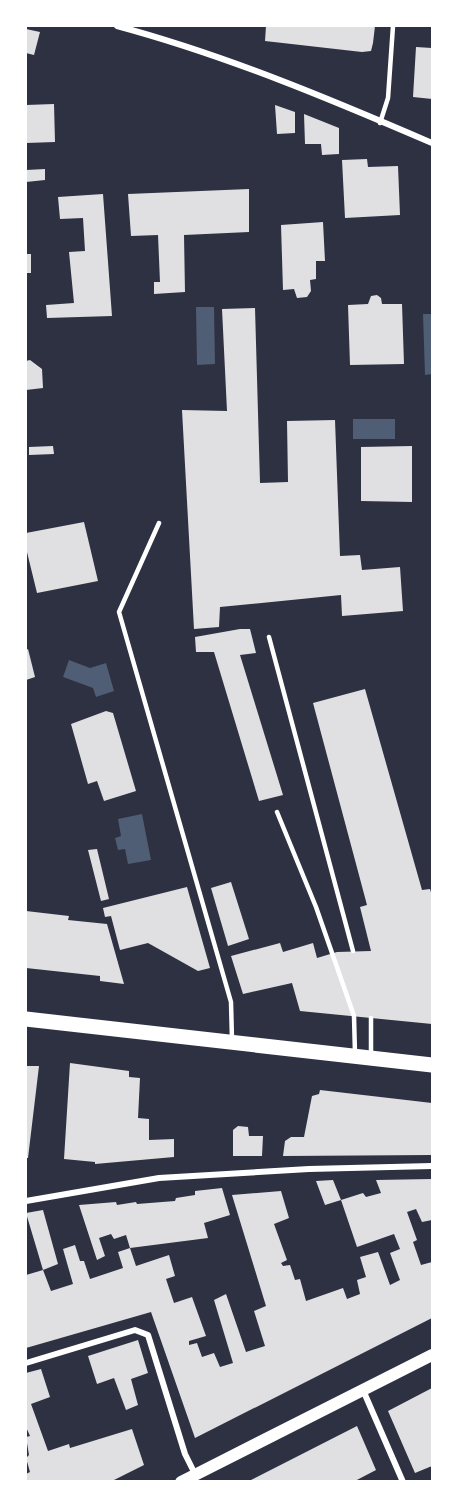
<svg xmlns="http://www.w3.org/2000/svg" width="458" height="1507" font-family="Overpass,sans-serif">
<rect width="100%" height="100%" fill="#2d3142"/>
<path fill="#4f5d75" d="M196,307H214L215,364L197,365Z
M423,314H432V374L425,375Z
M353,419H395V439H353Z
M69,660L90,668L106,663L114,691L96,697L93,688L63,677Z
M142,814L151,860L128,864L125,849L118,850L115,838L121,836L118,819Z"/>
<path fill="#e0e0e3" d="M266,26H375L373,43L371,51L362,52L265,41Z
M26,29L40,32L34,55L26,53Z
M416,47L432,48V99L413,97Z
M54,104L55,142L26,143V105Z
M275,105L295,112V133L277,134Z
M304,114L339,128V154L322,155L321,144H305Z
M367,159L368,167L398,166L400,215L345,218L342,160Z
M45,169V180L26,182V170Z
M249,189V232L184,235L185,292L154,294V282H160L158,235L131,236L128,194Z
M103,194L112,316L47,318L46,305L74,303L69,252L85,251L83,218L60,219L58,197Z
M323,222L325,261H316V279L310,280L311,291L307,297L297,298L294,289L283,290L281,225Z
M26,254H31V273H26Z
M377,295L381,298L382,304H402L404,364L350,365L348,305L368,304L371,296Z
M255,308L260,483L288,482L287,421L335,420L340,556L360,555L362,570L400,567L403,611L342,616L341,595L220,607L219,627L194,629L182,410L227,411L222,309Z
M30,360L42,369L43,388L26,390V361Z
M53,446L54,454L29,455V447Z
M412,446V502L361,501V447Z
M84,522L98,581L37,593L26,548V533Z
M240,629H250L256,653L240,655L283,795L259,801L214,652H196L195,637Z
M28,649L35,677L26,680V650Z
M365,689L422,890L430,889L432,896V1024L300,1011L292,983L243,994L231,956L280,943L283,952L313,943L317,958L337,952L371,951L360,907L367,905L313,703Z
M106,711L113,713L136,791L104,801L97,781L88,784L71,724Z
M97,849L109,899L101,901L88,850Z
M231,882L249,939L228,946L211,888Z
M187,887L210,968L198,971L148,943L120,950L111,916L105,917L103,908Z
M26,911L69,916L68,920L107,924L124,984L100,981V976L26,968Z
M70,1063L129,1071V1077L140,1078L138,1118L149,1119V1140L174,1139V1157L95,1164V1162L64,1159Z
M26,1066H39L28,1158H26Z
M320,1090L432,1103V1155L283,1156L285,1141L291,1137H304L312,1096L319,1094Z
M238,1126L248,1127L249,1136H263L262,1156H233V1130Z
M432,1179V1220L422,1222L416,1209L407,1212L417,1240L413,1242L421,1265L432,1262V1318L195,1438L151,1312L26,1348V1275L43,1270L51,1291L73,1284L63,1249L75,1245L80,1261H84L90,1279L123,1268L118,1252L130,1248L136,1266L169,1255L175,1276L166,1279L174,1303L192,1297L206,1336L189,1341V1345L197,1343L202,1357L214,1353L220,1367L233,1363L214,1300L226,1294L246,1352L265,1346L254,1311L266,1306L232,1195L281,1191L289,1218L274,1224L287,1260L281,1263L283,1266L290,1265L295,1280L300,1279L306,1301L343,1288L347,1299L360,1294L357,1280L366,1277L360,1257L378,1252L390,1285L400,1280L390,1253L400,1249L394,1234L357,1247L341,1200L363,1193L366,1197L381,1193L376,1180Z
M333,1180L341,1200L325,1205L316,1181Z
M222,1188L230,1215L204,1223L208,1238L130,1248L126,1235L114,1239L111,1234L99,1238L105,1256L97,1260L79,1205L116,1202L117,1205L136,1202L137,1204L175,1201L176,1198L195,1195V1191Z
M43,1210L58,1264L43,1270L26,1213Z
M138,1340L148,1373L131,1379L138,1405L126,1410L114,1378L97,1384L88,1356Z
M41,1369L50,1397L31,1404L48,1451L69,1444L70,1448L132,1429L144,1465L110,1482H26V1474L30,1472L26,1458L29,1455L26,1437L30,1436L26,1427V1373Z
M432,1388V1466L415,1473L388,1411Z
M357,1426L376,1470L353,1482H247Z"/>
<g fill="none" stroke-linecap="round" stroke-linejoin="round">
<path stroke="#fff" stroke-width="4.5" d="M380,123L388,98L393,26
M159,523L119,612L231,1002L232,1040
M269,637L353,951
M277,812L316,907L354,1016L355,1054
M371,1055V1018"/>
<path stroke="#fff" stroke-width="6" d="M117,26C225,55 330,99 432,143
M26,1201L159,1178L309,1169L432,1166
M26,1363L135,1330L148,1335L185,1454L195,1474
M363,1390L403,1482"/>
<path stroke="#fff" stroke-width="12" d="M181,1482L432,1355"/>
<path stroke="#fff" stroke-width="15" d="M26,1019L432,1065"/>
</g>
<rect width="458" height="1507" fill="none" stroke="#ffffff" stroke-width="54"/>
</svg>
